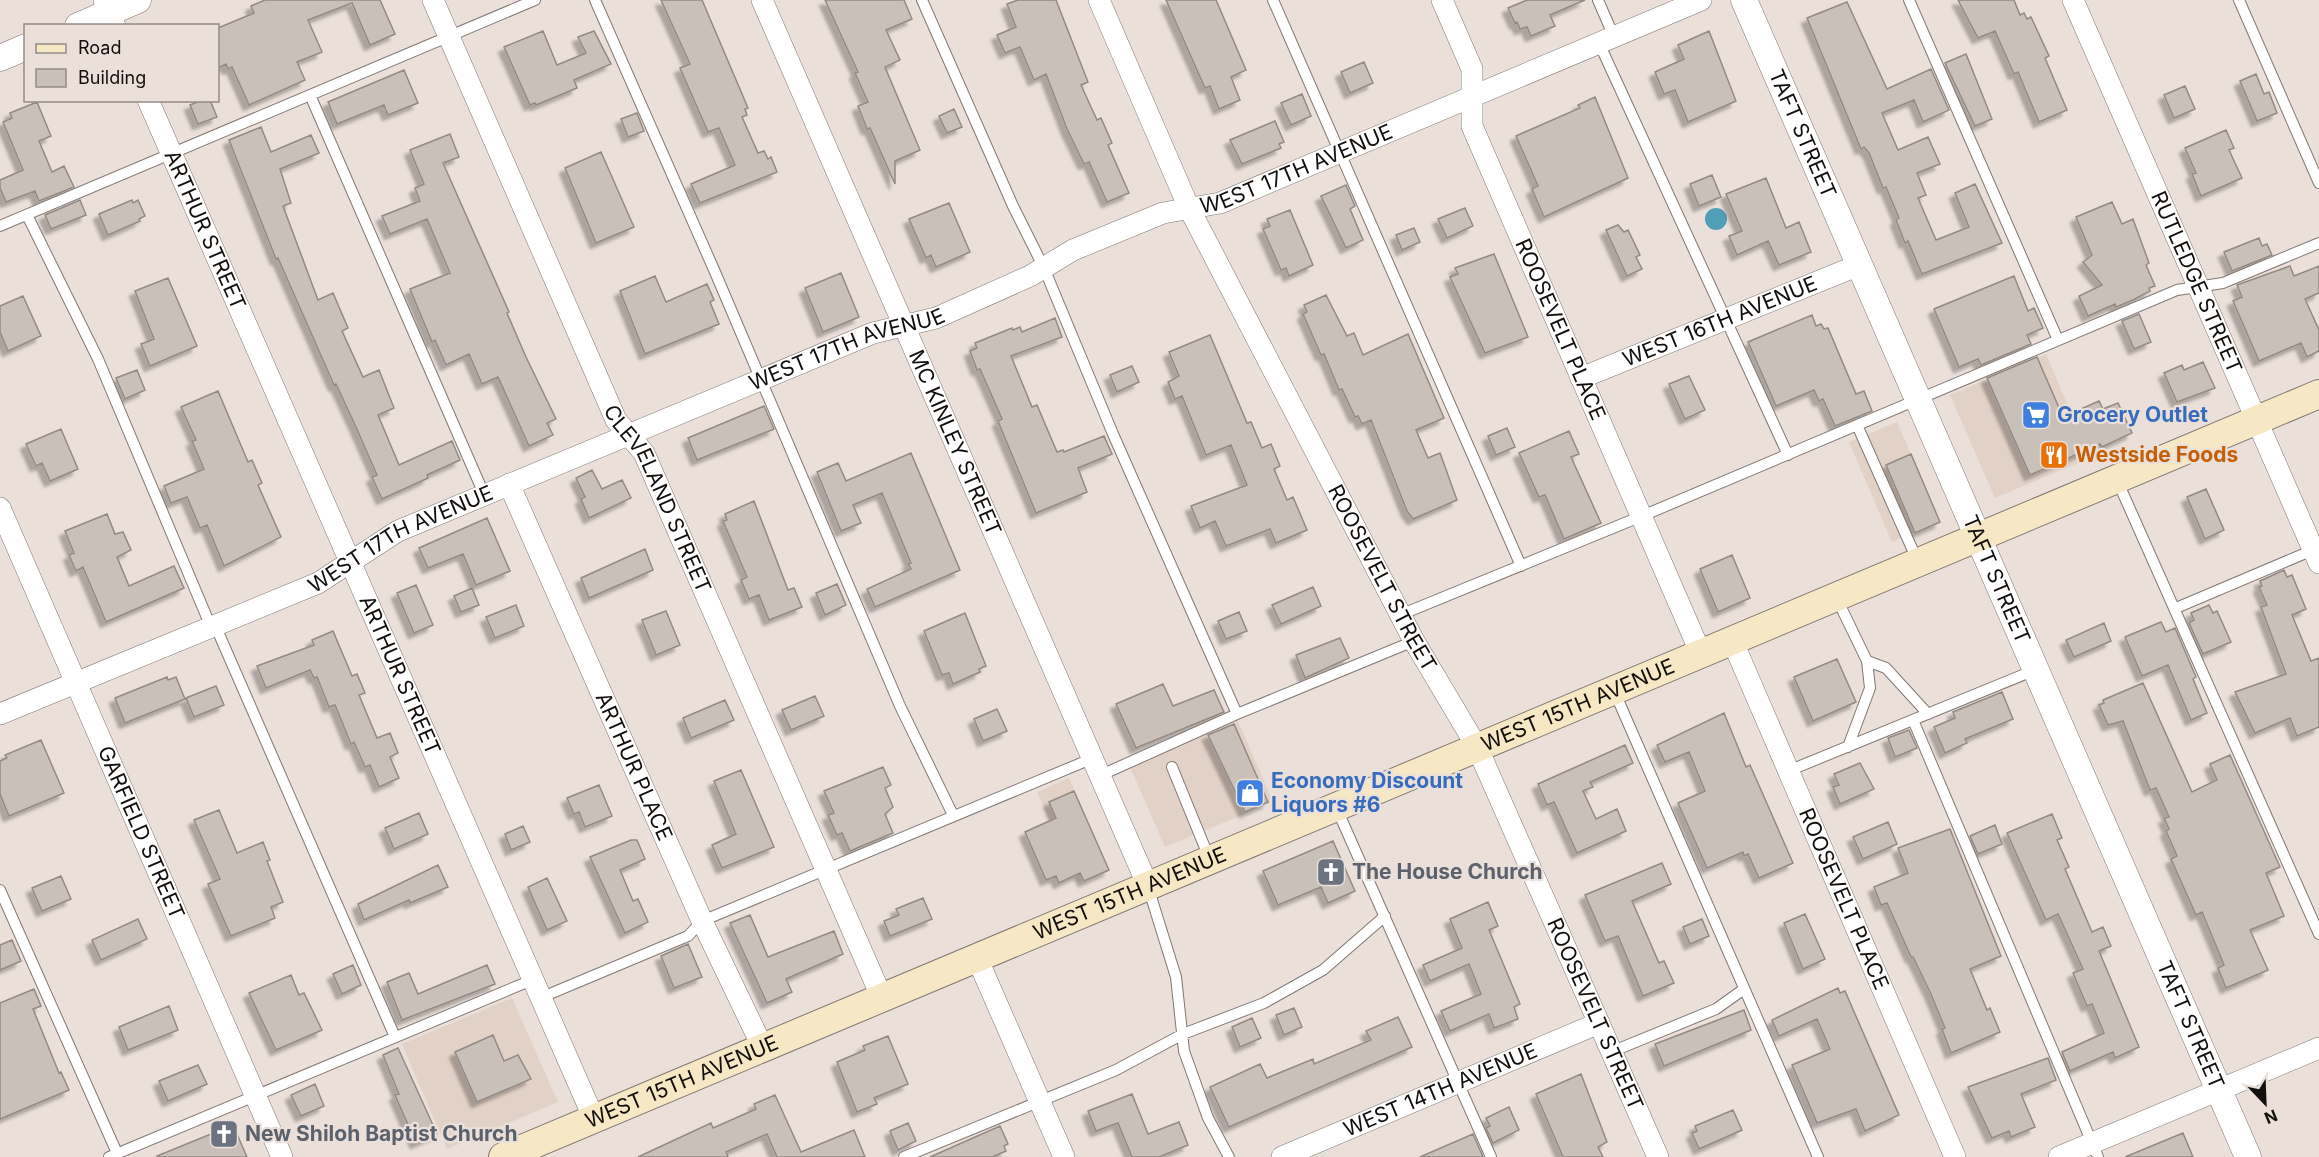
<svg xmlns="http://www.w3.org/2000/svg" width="2319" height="1157" font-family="Inter,sans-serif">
<defs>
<filter id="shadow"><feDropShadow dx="-5.5" dy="5.5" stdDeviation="1.5" flood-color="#0004"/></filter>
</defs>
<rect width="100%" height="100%" fill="#eadfd9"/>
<path fill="#e2d1c6" d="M2046,354L2090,458L1995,498L1950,395Z
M1897,422L1940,521L1892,542L1849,442Z
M1238,721L1273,802L1165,847L1130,767Z
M1069,778L1109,870L1077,883L1037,792Z
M512,998L558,1102L447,1149L402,1044Z"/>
<path fill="#509eb7" d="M1705 219a11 11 0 1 1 22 0a11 11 0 1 1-22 0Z"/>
<path fill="#cac0ba" stroke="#948a84" stroke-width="1.5" filter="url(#shadow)" d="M265,0H380L395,34L370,45L352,3L308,20L322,52L297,62L305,80L249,105L232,67L228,69L226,64L218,68V28L254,13L251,6Z
M661,0H702L748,108L745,109L747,115L742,117L758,153L764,151L768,159L771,157L777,172L700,203L691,184L735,165L719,128L708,132L680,68L690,64Z
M825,0H904L912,19L886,30L900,60L885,67L920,150L895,161V184L870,128L867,129L858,106L868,102L855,73L858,72Z
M1018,0H1056L1088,82L1081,85L1097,120L1101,118L1112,143L1108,145L1129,193L1107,202L1089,162L1084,164L1067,129L1046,74L1034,80L1020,47L1005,53L997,35L1016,27L1007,4Z
M1166,0H1216L1246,70L1231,77L1240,100L1219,109L1210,86L1205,88Z
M1527,0H1585L1550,15L1555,26L1531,36L1527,27L1520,29L1517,22L1515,23L1508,8Z
M1958,0H2014L2020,15L2024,13L2027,19L2031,17L2049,56L2045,58L2067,110L2039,122L2018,72L2014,74L1995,31L1978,38Z
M1847,2L1887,89L1931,69L1949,110L1923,122L1914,100L1882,113L1898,150L1928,137L1940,164L1917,173L1926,195L1918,198L1936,240L1969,227L1955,193L1975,184L2002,243L1922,274L1908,241L1905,243L1896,220L1899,218L1886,187L1883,188L1869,153L1864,147L1861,149L1807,18Z
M543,31L557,65L586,53L578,37L594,31L611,64L574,80L577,88L536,105L535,103L530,105L504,47Z
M1709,31L1736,101L1688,122L1675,90L1664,94L1655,72L1684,59L1678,45Z
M1966,54L1992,119L1975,126L1945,63Z
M1364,62L1373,83L1350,93L1341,72Z
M404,70L418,103L388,115L384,105L337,124L328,102Z
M2256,74L2264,94L2269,92L2277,113L2257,121L2240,81Z
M2185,86L2195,109L2174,118L2164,95Z
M1302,94L1311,116L1291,125L1281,103Z
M1595,97L1628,178L1544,217L1532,189L1538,186L1516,136L1580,108L1578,105Z
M202,100H210L217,117L198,124L190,105Z
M37,102L51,136L39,141L52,172L64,166L74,187L39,201L35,191L6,202L0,188V180L23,170L3,122L12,118L10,113Z
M954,109L962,127L947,133L939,116Z
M637,113L644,131L628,137L621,119Z
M1275,121L1284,142L1279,144L1281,148L1242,164L1230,140Z
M261,127L271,152L311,135L319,153L280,169L291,203L283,206L318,300L333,293L348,328L342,331L363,377L379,370L394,408L378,415L399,465L452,441L460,460L427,475L428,478L382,499L372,477L377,475L355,425L336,384L334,385L278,258L276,259L229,140Z
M2226,130L2234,148L2229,150L2242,178L2201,196L2192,174L2196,173L2185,148Z
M450,134L459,157L443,163L509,312L507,313L526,357L556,419L547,423L553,435L529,446L498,377L482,384L469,354L446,365L435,340L432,342L410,289L450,273L427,219L390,234L382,216L420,201L415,188L424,184L410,150Z
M601,152L634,227L596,243L565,168Z
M1712,175L1721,197L1699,206L1690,184Z
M1766,178L1786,228L1799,222L1811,252L1779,265L1768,241L1737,255L1729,236L1742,231L1726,194Z
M1346,185L1355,206L1350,209L1363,240L1346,248L1321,196Z
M80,200L86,215L51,229L45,215Z
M132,200L133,203L138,200L145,216L139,219L140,221L108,235L99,214Z
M2112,202L2122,224L2133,219L2149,263L2146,265L2155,286L2149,288L2150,291L2133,300L2116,307L2115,304L2088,316L2079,296L2102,285L2083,262L2092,255L2076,217Z
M949,203L970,252L936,267L931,255L926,258L909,219Z
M1465,208L1473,226L1447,238L1438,219Z
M1290,210L1313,265L1289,276L1286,268L1281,270L1263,229L1270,226L1267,219Z
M1618,225L1624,232L1628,230L1640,255L1636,257L1642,269L1627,276L1606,230Z
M1414,228L1420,242L1402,250L1396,235Z
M2259,238L2262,246L2267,244L2272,255L2232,271L2224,252Z
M1494,254L1528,337L1485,353L1450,277L1458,274L1455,268Z
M2290,266L2294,276L2319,266V293L2305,299L2319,330V351L2307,357L2301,343L2259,361L2233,301L2242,297L2237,285Z
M841,273L859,317L823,332L805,288Z
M655,276L666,302L707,284L714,300L710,302L719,324L645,354L620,291Z
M2014,276L2028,311L2034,308L2043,328L2027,335L2031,344L1981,365L1978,359L1959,367L1934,309Z
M168,278L197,346L150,366L141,344L154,339L135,291Z
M1326,295L1347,336L1354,333L1363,355L1408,334L1444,418L1416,430L1428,458L1440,453L1457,500L1413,519L1407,511L1371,420L1362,424L1358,416L1355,417L1342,389L1339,390L1324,354L1321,355L1303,314L1307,312L1304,305Z
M23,296L41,336L8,351L0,332V306Z
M2139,314L2151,342L2134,349L2122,321Z
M1812,315L1816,326L1821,324L1824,329L1828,328L1856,394L1864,391L1872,411L1835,426L1823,399L1819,401L1814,390L1776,406L1748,342Z
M1055,318L1062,337L1011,356L1032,407L1037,405L1057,452L1063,450L1064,452L1104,436L1112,454L1078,468L1087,492L1036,513L998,421L1002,419L980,369L977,370L970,351L977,348L975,343L1012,328L1013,330L1020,327L1022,332Z
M1210,335L1247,423L1251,422L1262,448L1271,444L1280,466L1274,469L1287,500L1293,497L1307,530L1276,543L1270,529L1226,546L1215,521L1200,528L1191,506L1247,485L1231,445L1206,455L1182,396L1175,399L1168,382L1179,376L1169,352Z
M2037,357L2063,417L2099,401L2103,409L2118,403L2132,433L2102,447L2100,444L2030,475L1987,378Z
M2203,362L2215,388L2177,402L2164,373L2182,365L2184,370Z
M1132,366L1139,382L1117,392L1110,375Z
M137,370L145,390L125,399L116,378Z
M1689,376L1705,410L1685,419L1669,384Z
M218,391L248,462L252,460L262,483L258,485L281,537L224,566L207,525L200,528L187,497L171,503L164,486L204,469L192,441L196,440L181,407Z
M764,406L774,429L697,460L688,438Z
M1507,428L1515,447L1496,455L1488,436Z
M61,429L78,469L50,481L42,463L36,466L26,444Z
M1569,431L1579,454L1571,457L1601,523L1564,539L1545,495L1539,497L1519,453Z
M911,453L960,570L875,607L867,589L911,569L908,564L911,563L882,493L853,505L861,523L841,531L817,472L838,463L846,481Z
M1911,454L1940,522L1915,533L1886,465Z
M592,470L602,489L622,480L631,498L589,518L581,499L585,497L576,478Z
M2206,489L2224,530L2205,539L2187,497Z
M754,501L788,590L794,588L802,607L769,620L759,595L749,599L741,580L747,577L723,521L727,520L725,514Z
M107,514L115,534L123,532L131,550L117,557L129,586L174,566L184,588L106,622L83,567L76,571L69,555L74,553L65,531Z
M487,518L510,571L476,585L463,554L428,568L419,548Z
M645,549L653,570L589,598L581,578Z
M1732,555L1750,598L1718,612L1700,569Z
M2284,570L2287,577L2292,575L2306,609L2292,615L2311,661L2319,658V727L2297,736L2290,718L2255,733L2235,692L2286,674L2261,607L2267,605L2259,587L2262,586L2260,581Z
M837,584L846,605L825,615L816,593Z
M416,585L433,625L414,633L397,593Z
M1313,587L1321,606L1281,624L1272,605Z
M472,588L479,605L461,612L454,596Z
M516,605L524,626L495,638L486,617Z
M2209,605L2213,613L2217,611L2231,642L2203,654L2189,623L2194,620L2191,613Z
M666,611L680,645L656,655L642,620Z
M1239,612L1247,631L1226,639L1218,621Z
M965,613L986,666L979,669L980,672L953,684L949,673L942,675L924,631Z
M2161,622L2166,632L2175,628L2196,677L2193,679L2207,713L2191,720L2168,665L2142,676L2125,637Z
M2104,623L2111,641L2074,657L2066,640Z
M333,631L352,676L357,674L365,693L359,695L377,738L390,733L398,753L390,757L399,778L379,787L370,765L365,767L354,742L351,744L335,705L329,707L317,677L314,678L310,670L266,688L257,666L314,645L312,640Z
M1340,638L1349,658L1305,678L1296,655Z
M1837,659L1856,702L1813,721L1794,677Z
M167,677L168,680L176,677L185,699L125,723L115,698Z
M2143,683L2192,792L2217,780L2210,764L2230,755L2280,867L2266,873L2284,916L2250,930L2268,970L2226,988L2218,968L2224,965L2202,912L2196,915L2171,859L2177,856L2166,831L2169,829L2164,818L2169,817L2156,788L2150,790L2123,721L2108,725L2099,705L2104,703L2103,700Z
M1163,684L1173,706L1214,690L1224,712L1136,748L1116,704Z
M216,686L224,705L194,717L186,698Z
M2002,692L2013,719L1965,739L1967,743L1945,753L1934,727L1955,718L1953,712Z
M815,696L824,716L791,730L782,710Z
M725,700L734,720L691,738L683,718Z
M997,709L1007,731L983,741L974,719Z
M1724,713L1746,767L1750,765L1793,863L1759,878L1748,854L1744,856L1743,852L1707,868L1678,803L1705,791L1689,752L1665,762L1657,745Z
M1234,724L1268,802L1245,812L1208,735Z
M1909,730L1917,748L1895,757L1888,738Z
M41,740L64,793L9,816L0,794V761L7,758L5,755Z
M1625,745L1633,763L1590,782L1593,787L1583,791L1596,819L1617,809L1626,831L1577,853L1554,802L1547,805L1538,784Z
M1860,763L1874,789L1840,804L1833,787L1839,785L1834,774Z
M883,767L891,785L885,788L893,807L885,814L893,833L850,851L842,833L837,835L828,815L834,813L824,791Z
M741,770L774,847L722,868L712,845L736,834L714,781Z
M599,785L612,816L585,827L579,812L574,814L567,798Z
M1074,791L1109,870L1084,881L1080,873L1059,883L1056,876L1046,880L1025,832L1056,818L1049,802Z
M219,810L237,853L263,842L270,860L267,861L283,902L271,907L275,918L231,936L208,884L220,879L194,820Z
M419,813L428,834L394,849L385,828Z
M2052,814L2062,838L2057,840L2069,867L2065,869L2092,932L2103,927L2111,946L2099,951L2139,1047L2115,1058L2113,1052L2070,1071L2062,1052L2104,1033L2092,1004L2087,1006L2073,973L2083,969L2058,914L2046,920L2007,833Z
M1888,822L1897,844L1863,859L1853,837Z
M1995,825L2002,844L1978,854L1970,836Z
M523,826L530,842L511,850L505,834Z
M1950,829L2001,956L1970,969L1987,1010L1990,1008L2000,1032L1951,1053L1942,1029L1945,1028L1930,992L1913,957H1911L1887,903L1881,905L1874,887L1908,873L1898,848Z
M631,840H637L645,859L620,870L633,901L638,899L648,922L625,933L590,857Z
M1333,841L1355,891L1328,903L1321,887L1278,905L1263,871Z
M1662,863L1671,884L1632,901L1659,963L1664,961L1674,983L1643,996L1618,936L1605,941L1585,895Z
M438,865L448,887L410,903L409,900L364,920L358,904Z
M61,876L71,899L42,911L32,888Z
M547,878L567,921L547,930L528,887Z
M923,898L932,919L890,936L884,921L899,915L896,909Z
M1488,902L1498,926L1489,930L1520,1004L1514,1007L1518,1019L1494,1028L1489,1014L1450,1031L1441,1011L1481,994L1469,964L1430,981L1423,965L1462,948L1450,919Z
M1805,914L1825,959L1803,969L1784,923Z
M750,915L768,957L834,931L843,954L786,979L792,992L767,1003L730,923Z
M138,919L147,939L101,960L92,940Z
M1702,919L1709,936L1690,944L1683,927Z
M12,940L21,961L0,970V945Z
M688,944L702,977L674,988L661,956Z
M353,965L361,985L342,994L333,974Z
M487,965L495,984L402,1020L387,982L409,973L418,994Z
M291,975L299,995L304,993L322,1030L276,1050L249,993Z
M1838,988L1840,993L1845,991L1899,1115L1865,1131L1856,1109L1817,1123L1799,1081L1792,1065L1830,1049L1817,1019L1779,1036L1772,1020Z
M34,989L41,1006L33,1009L59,1073L61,1072L69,1090L0,1119V1003Z
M169,1006L178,1030L128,1050L119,1027Z
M1294,1008L1302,1027L1284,1035L1276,1015Z
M1744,1010L1751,1030L1664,1066L1655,1044Z
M1398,1017L1412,1047L1229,1127L1210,1087L1260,1064L1267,1078L1313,1059L1314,1064L1371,1040L1366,1031Z
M1252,1018L1261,1038L1240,1047L1232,1027Z
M493,1035L504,1061L518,1055L531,1079L477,1102L455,1052Z
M888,1036L908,1084L874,1098L877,1104L857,1112L837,1062L865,1050L863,1046Z
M398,1048L437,1134L416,1143L395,1095L399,1094L383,1055Z
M2048,1058L2056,1080L2021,1094L2035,1127L2011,1137L2009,1131L1992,1138L1968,1087Z
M198,1065L207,1084L168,1101L159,1081Z
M1581,1074L1607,1142L1598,1147L1603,1157H1563L1536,1094Z
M315,1084L324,1106L301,1116L291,1095Z
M1132,1094L1148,1134L1179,1122L1188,1145L1159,1157H1132L1118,1123L1096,1131L1088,1111Z
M775,1095L801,1152L854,1130L865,1157H777L767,1134L726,1152L728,1157H638L711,1123L713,1128L756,1109L754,1104Z
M1509,1107L1519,1130L1493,1143L1486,1128L1490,1126L1486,1118Z
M1733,1110L1742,1130L1699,1149L1692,1133L1697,1131L1695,1126Z
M908,1123L916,1141L898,1150L890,1131Z
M233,1125L247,1157H157V1156Z
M1000,1126L1008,1144L1004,1146L1006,1151L992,1157H930Z
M2183,1133L2193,1157H2125Z
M1473,1134L1483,1157H1420Z"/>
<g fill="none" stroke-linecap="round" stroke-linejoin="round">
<g stroke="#817873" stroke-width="12">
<path id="service" d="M595,0L715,272L900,706L953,815
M922,0L1013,206L1044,268L1113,434L1237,714
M1273,0L1521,566
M1598,0L1614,37
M1909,0L2058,340
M2239,0L2319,183
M1599,43L1788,455
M310,95L484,494
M27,215L98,359L211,627
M0,226L535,0
M1857,425L1918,562
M2117,480L2319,934
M1837,599L1867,661L1870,688L1848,747
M2176,608L2313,550
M1400,615L1642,516L2177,290L2223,283L2319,243
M215,625L395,1037
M1867,661L1886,668L1928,714
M1615,693L1818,1157
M1913,720L2098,1157
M1172,767L1210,860
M1788,771L2035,670
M1099,776L1237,714L1414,641
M1336,807L1491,1157
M1148,887L1176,977L1184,1051L1208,1118L1229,1157
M0,890L117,1153
M540,998L688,936L702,921L1091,759
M1611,1052L1716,1009L1744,989
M109,1157L532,980
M904,1157L1116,1070L1183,1034L1264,1003L1323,970L1385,916"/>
</g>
<g stroke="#817873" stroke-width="22">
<g id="minor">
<path d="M104,0L115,26"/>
<path id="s1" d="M433,0L616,420L644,453L882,998"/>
<path id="s2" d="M762,0L1148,886"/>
<path id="s3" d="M1099,0L1189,208L1414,641L1477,747L1658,1157"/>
<path id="s4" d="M1442,0L1472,69V126L1701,654"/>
<path id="s5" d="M2073,0L2319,563"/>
<path id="s6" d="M148,100L594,1119"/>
<path id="s7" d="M1581,378L1859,265"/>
<path id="s8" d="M509,484L702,921L763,1048"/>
<path id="s9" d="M0,508L282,1157"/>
<path id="s10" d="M1732,640L1955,1157"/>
<path id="s11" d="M0,714L318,583L398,531L873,333L936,318L1030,276L1073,250L1163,213L1220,203L1701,0"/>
<path d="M977,958L1064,1157"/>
<path id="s12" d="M1282,1157L1599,1023"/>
<path d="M2059,1157L2319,1048"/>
</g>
</g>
<g stroke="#817873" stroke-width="27">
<g id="tertiary">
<path id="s13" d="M1744,0L2248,1157"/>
<path d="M78,26L138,0"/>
<path d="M0,58L26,47"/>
</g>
</g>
<g stroke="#817873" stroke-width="30">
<g id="secondary">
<path id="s14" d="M503,1157L2319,394"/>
</g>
</g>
<use href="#service" stroke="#fff" stroke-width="10"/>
<use href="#minor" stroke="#fff" stroke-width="21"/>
<use href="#tertiary" stroke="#fff" stroke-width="26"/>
<use href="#secondary" stroke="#f7e8c5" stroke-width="28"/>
</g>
<defs>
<g id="supermarket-square" transform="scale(1.5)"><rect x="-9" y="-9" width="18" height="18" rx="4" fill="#3f7fe0" stroke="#eadfd9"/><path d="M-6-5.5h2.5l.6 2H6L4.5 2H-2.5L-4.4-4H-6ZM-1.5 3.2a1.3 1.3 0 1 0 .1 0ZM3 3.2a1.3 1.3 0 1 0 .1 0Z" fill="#fff"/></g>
<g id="restaurant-square" transform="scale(1.5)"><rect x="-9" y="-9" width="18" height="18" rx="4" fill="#e8710a" stroke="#eadfd9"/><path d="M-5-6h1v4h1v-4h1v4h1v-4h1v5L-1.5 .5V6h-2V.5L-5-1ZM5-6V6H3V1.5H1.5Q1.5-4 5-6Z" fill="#fff"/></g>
<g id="shop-square" transform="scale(1.5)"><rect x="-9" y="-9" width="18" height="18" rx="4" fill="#3f7fe0" stroke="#eadfd9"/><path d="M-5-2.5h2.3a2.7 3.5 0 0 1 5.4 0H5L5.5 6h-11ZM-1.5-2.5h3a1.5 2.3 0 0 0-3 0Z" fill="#fff"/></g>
<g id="church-square" transform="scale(1.5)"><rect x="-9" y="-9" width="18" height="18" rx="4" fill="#6b7280" stroke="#eadfd9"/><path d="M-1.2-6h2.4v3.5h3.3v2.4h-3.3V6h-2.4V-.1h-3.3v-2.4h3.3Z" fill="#fff"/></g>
</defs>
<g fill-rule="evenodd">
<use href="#supermarket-square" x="2036" y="415"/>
<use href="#restaurant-square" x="2054" y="455"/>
<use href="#shop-square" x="1250" y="793"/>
<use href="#church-square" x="1331" y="872"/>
<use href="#church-square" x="224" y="1134"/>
</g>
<g text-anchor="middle" stroke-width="4.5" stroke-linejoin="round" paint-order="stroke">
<g font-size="21" fill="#120f0d" stroke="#eadfd9">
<text dy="7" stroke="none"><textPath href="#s13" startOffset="146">TAFT STREET</textPath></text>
<text dy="7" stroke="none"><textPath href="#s11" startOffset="1410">WEST 17TH AVENUE</textPath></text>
<text dy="7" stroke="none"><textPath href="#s6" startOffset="142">ARTHUR STREET</textPath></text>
<text dy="7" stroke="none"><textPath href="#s5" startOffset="308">RUTLEDGE STREET</textPath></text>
<text dy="7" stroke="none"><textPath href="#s7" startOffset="150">WEST 16TH AVENUE</textPath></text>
<text dy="7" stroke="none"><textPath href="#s4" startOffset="354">ROOSEVELT PLACE</textPath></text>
<text dy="7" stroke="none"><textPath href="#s11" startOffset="924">WEST 17TH AVENUE</textPath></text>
<text dy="7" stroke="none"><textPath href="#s2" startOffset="483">MC KINLEY STREET</textPath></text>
<text dy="7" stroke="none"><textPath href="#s1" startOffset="548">CLEVELAND STREET</textPath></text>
<text dy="7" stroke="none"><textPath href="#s11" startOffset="438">WEST 17TH AVENUE</textPath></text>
<text dy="7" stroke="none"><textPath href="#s3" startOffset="644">ROOSEVELT STREET</textPath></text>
<text dy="7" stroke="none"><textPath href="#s13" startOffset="632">TAFT STREET</textPath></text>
<text dy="7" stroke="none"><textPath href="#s6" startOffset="628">ARTHUR STREET</textPath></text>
<text dy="7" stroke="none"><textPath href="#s14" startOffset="1166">WEST 15TH AVENUE</textPath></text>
<text dy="7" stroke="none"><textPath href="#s8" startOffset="309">ARTHUR PLACE</textPath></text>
<text dy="7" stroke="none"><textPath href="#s9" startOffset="354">GARFIELD STREET</textPath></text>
<text dy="7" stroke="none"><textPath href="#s14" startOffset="680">WEST 15TH AVENUE</textPath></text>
<text dy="7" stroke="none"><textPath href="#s10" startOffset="282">ROOSEVELT PLACE</textPath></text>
<text dy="7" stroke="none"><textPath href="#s3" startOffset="1130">ROOSEVELT STREET</textPath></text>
<text dy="7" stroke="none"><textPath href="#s13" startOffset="1118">TAFT STREET</textPath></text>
<text dy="7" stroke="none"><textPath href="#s14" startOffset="194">WEST 15TH AVENUE</textPath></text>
<text dy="7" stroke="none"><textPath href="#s12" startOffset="172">WEST 14TH AVENUE</textPath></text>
</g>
<g font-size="21" font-weight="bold" fill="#366cbe" stroke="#eadfd9" text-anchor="start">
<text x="2057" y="422">Grocery Outlet</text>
<text x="1271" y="788">Economy Discount<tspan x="1271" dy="24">Liquors #6</tspan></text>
</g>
<g font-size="21" font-weight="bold" fill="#c56008" stroke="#eadfd9" text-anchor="start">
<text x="2075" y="462">Westside Foods</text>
</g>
<g font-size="21" font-weight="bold" fill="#5b616d" stroke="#eadfd9" text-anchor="start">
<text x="1352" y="879">The House Church</text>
<text x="245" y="1141">New Shiloh Baptist Church</text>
</g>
</g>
<rect x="24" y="24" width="195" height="78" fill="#eadfd9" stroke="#948c87" stroke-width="1.5"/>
<rect x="36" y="44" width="30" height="9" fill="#f7e8c5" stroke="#948c87" stroke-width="1.5"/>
<text x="78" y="54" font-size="18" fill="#120f0d">Road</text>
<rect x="36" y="69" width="30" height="18" fill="#cac0ba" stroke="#948c87" stroke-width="1.5"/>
<text x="78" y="84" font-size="18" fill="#120f0d">Building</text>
<g transform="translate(2265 1103) rotate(157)" stroke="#eadfd9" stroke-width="4.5" paint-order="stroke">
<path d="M0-4.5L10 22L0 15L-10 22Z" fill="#120f0d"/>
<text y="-9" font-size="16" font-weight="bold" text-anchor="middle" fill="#120f0d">N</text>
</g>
</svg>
